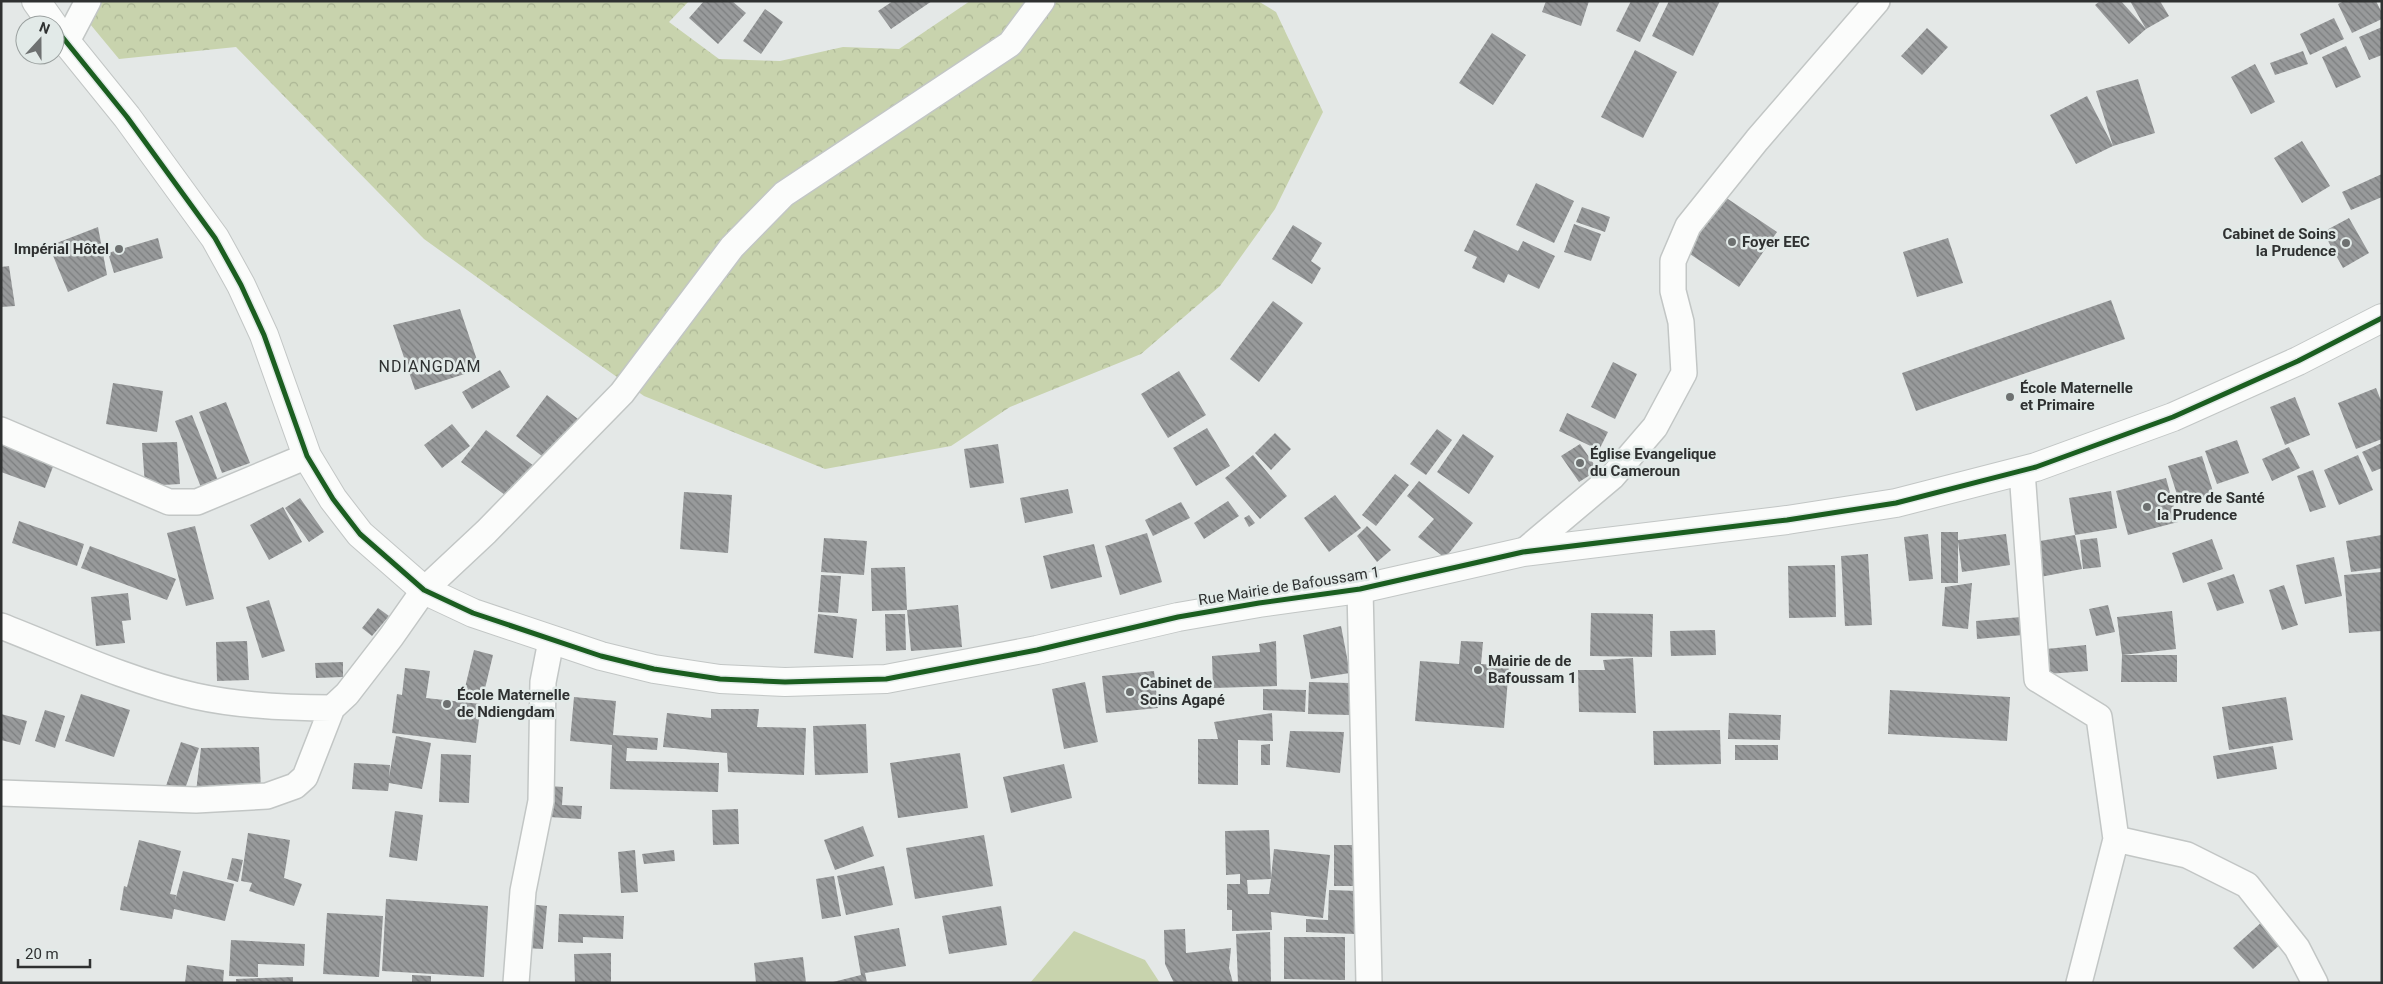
<svg xmlns="http://www.w3.org/2000/svg" width="2383" height="984" font-family="Roboto,sans-serif">
<defs>
<pattern id="forest-crowns" width="20" height="18" patternUnits="userSpaceOnUse" patternTransform="scale(1.25)"><rect width="20" height="18" fill="#c8d3ad"/><path d="M2 6a3 3 0 1 1 6 0M12 15a3 3 0 1 1 6 0" fill="none" stroke="#acb695"/></pattern>
<pattern id="building-back-hatch" width="6" height="6" patternUnits="userSpaceOnUse" patternTransform="scale(1.25)"><rect width="6" height="6" fill="#989a9b"/><path d="M-1 5l2 2M0 0l6 6M5-1l2 2" fill="none" stroke="#7c7e7f"/></pattern>
</defs>
<rect width="100%" height="100%" fill="#e4e8e7"/>
<path fill="#c8d3ad" d="M1074,931L1145,960L1160,983H1030Z"/>
<path fill="url(#forest-crowns)" d="M71,1H689L669,22L719,59L780,61L843,47L899,49L970,1H1258L1276,12L1323,112L1275,209L1220,286L1141,354L1010,407L951,446L825,469L644,396L553,332L424,239L236,47L119,59Z"/>
<path fill="url(#building-back-hatch)" fill-rule="evenodd" d="M704,1H732L746,13L718,44L689,18Z
M893,1H932L891,29L878,11Z
M1546,1H1589L1581,26L1542,12Z
M1631,1H1660L1640,42L1616,31Z
M1669,1H1720L1693,56L1652,36Z
M2100,1H2121L2146,29L2129,44L2095,5Z
M2130,1H2160L2169,16L2146,29Z
M2344,1H2376L2382,13V19L2352,33L2338,4Z
M765,9L783,22L761,54L743,41Z
M2334,18L2344,39L2310,55L2300,34Z
M2382,27V55L2369,60L2359,37Z
M1927,28L1948,47L1922,75L1901,56Z
M1492,33L1526,55L1493,105L1459,83Z
M2346,46L2361,77L2336,88L2322,57Z
M1635,50L1677,72L1643,138L1601,117Z
M2303,51L2308,64L2275,75L2270,63Z
M2255,64L2275,102L2251,114L2231,77Z
M2138,79L2155,133L2113,146L2096,91Z
M2087,96L2113,146L2076,164L2050,115Z
M2302,141L2330,186L2302,203L2274,158Z
M2382,174V197L2351,210L2342,192Z
M1536,183L1574,201L1554,243L1516,225Z
M1725,197L1777,232L1739,287L1687,252Z
M1582,207L1610,217L1605,232L1576,222Z
M2349,218L2369,253L2343,268L2323,232Z
M1574,224L1601,234L1591,261L1564,252Z
M1293,225L1322,243L1311,261L1321,268L1312,284L1272,259Z
M98,227L107,275L68,292L49,246Z
M1474,230L1518,251L1523,241L1555,256L1539,289L1508,274L1504,283L1472,268L1477,257L1464,251Z
M158,238L163,258L114,273L108,253Z
M1948,238L1963,283L1917,297L1903,252Z
M9,266L15,306L1,307V267Z
M2111,300L2125,339L1916,411L1902,373Z
M1273,301L1303,323L1259,382L1230,359Z
M460,309L480,369L415,390L393,325Z
M1613,362L1637,374L1615,419L1591,407Z
M500,370L510,387L472,409L462,392Z
M1179,371L1206,415L1168,438L1141,394Z
M113,383L163,391L157,432L106,424Z
M2376,388L2382,403V439L2356,449L2338,403Z
M547,395L578,419L547,460L516,436Z
M2295,397L2310,435L2285,445L2270,407Z
M226,402L250,463L222,473L199,412Z
M1567,413L1608,432L1599,450L1559,431Z
M192,415L221,488L204,495L175,421Z
M452,424L470,446L442,468L424,445Z
M1207,428L1230,466L1196,486L1173,448Z
M1437,429L1452,440L1426,475L1410,464Z
M486,430L534,466L509,498L461,462Z
M1275,433L1291,449L1271,470L1255,453Z
M1463,434L1494,456L1469,494L1437,472Z
M2237,440L2249,473L2217,484L2205,451Z
M177,442L180,484L145,486L142,443Z
M2382,443V468L2372,472L2362,452Z
M1,444L54,464L45,488L1,472Z
M998,444L1004,483L970,488L964,449Z
M1580,444L1598,470L1579,482L1561,456Z
M2289,447L2300,468L2272,481L2262,459Z
M1253,455L1287,496L1260,519L1225,478Z
M2358,455L2373,490L2339,505L2324,470Z
M2202,456L2214,495L2180,504L2168,466Z
M2313,470L2326,507L2310,512L2297,476Z
M1395,474L1409,485L1376,526L1362,515Z
M2166,478L2178,522L2128,535L2116,491Z
M1419,481L1473,523L1445,558L1418,537L1434,519L1407,496Z
M1068,489L1073,513L1025,523L1020,498Z
M2111,491L2117,528L2075,535L2069,498Z
M684,492L732,495L728,553L680,549Z
M1335,495L1361,528L1329,552L1304,518Z
M300,498L324,532L309,542L285,508Z
M1228,501L1239,516L1204,539L1194,523Z
M1181,502L1190,518L1153,536L1145,520Z
M283,507L302,542L269,560L250,525Z
M1249,515L1255,523L1249,527L1244,518Z
M19,521L84,544L77,566L12,543Z
M195,526L214,599L186,606L167,533Z
M1367,526L1391,550L1377,562L1357,536Z
M1941,532H1958V540L2006,534L2010,565L1962,572L1958,542V583H1941Z
M1147,533L1162,582L1120,595L1105,546Z
M1928,534L1933,579L1909,581L1904,537Z
M2075,535L2082,569L2040,577L2034,542Z
M2382,535V568L2351,572L2346,541Z
M824,538L867,541L864,575L821,572Z
M2097,538L2101,567L2083,569L2080,540Z
M2212,539L2223,569L2183,583L2172,553Z
M1094,544L1102,577L1051,589L1043,556Z
M90,546L176,579L167,600L81,568Z
M1868,554L1872,625L1845,626L1841,556Z
M2334,557L2342,596L2305,604L2296,565Z
M1835,565L1836,617L1789,618L1788,566Z
M905,567L907,610L872,611L871,568Z
M2382,572V631L2349,633L2344,575Z
M2234,574L2244,603L2217,611L2207,583Z
M821,575L841,576L838,613L818,612Z
M1972,583L1968,629L1942,626L1945,587Z
M2284,585L2298,625L2282,630L2269,590Z
M128,593L131,620L122,621L125,643L96,646L91,597Z
M269,600L285,651L262,658L246,607Z
M958,605L962,647L911,651L907,610Z
M2108,605L2115,632L2096,636L2089,609Z
M378,608L389,616L372,636L362,628Z
M2172,611L2176,649L2122,655L2117,617Z
M1591,613L1653,614L1652,657L1590,656Z
M818,614L857,619L853,658L814,653Z
M885,614H905L906,650L886,651Z
M2021,617L2023,635L1977,639L1976,621Z
M1341,626L1350,673L1311,679L1303,635Z
M1715,630L1716,655L1671,656L1670,631Z
M247,641L249,680L217,681L216,642Z
M1276,641L1277,686L1213,688L1212,656L1260,652L1259,644Z
M1461,641L1483,642L1481,664L1509,666L1504,728L1415,721L1420,661L1459,664Z
M2086,645L2088,671L2048,674L2046,649Z
M474,650L493,655L482,701L463,696Z
M2122,655H2177V682H2121Z
M1633,658L1636,713L1579,712L1578,670H1605L1603,660Z
M343,662V677L316,678L315,663Z
M405,668L430,671L426,698L481,704L476,743L392,733L397,694L402,695Z
M1154,671L1158,708L1106,713L1102,676Z
M1085,682L1098,742L1064,749L1052,689Z
M1309,682L1350,683L1349,715L1308,714Z
M1263,689L1306,690L1305,712L1263,710Z
M1890,690L2010,697L2007,741L1888,734Z
M81,694L130,710L114,757L65,741Z
M574,697L616,701L613,735L658,738L657,750L627,748L626,761L719,763L718,792L610,789L612,745L570,741Z
M2286,697L2293,740L2229,750L2222,707Z
M711,709H759L757,727L806,728L804,775L728,772L727,753L663,747L667,713L711,718Z
M45,710L65,716L55,748L35,741Z
M1272,713L1273,741L1238,740V785L1198,784V739H1218L1214,722Z
M1729,713L1781,715L1780,740L1728,739Z
M1,714L27,721L20,745L1,740Z
M866,724L868,773L815,775L813,726Z
M1720,730L1721,764L1654,765L1653,731Z
M1290,731L1344,732L1340,773L1286,767Z
M396,736L431,743L422,789L389,783L388,791L352,789L354,763L390,765L389,777Z
M181,742L199,748L184,792L166,786Z
M1270,744V765H1261V745Z
M1735,745H1778V760H1735Z
M2273,746L2277,769L2217,779L2213,756Z
M259,747L261,790L196,792L201,748Z
M960,753L968,808L898,818L890,763Z
M441,754L471,755L469,803L439,802Z
M1064,764L1072,798L1011,813L1003,777Z
M550,786L563,787L562,805L582,806L581,819L549,817Z
M738,809L739,844L713,845L712,810Z
M395,811L423,815L417,861L389,857Z
M863,826L874,856L835,870L824,840Z
M1269,830L1271,878L1274,849L1330,855L1323,918L1271,912L1272,930L1232,931V910H1227V884H1240V874L1226,875L1225,831ZM1271,879L1269,894H1248L1247,880Z
M248,833L290,840L284,878L302,884L294,906L249,891L252,883L241,881Z
M984,835L993,886L915,899L906,848Z
M139,840L181,851L170,894L176,895L175,901L183,871L234,884L225,921L174,909L172,919L120,910L124,886L127,887Z
M1334,845H1356L1357,886H1334Z
M635,850L638,892L621,893L618,852Z
M674,850L675,861L644,864L642,854Z
M232,858L243,860L238,882L227,879Z
M884,866L893,905L846,915L837,876Z
M834,876L841,916L822,919L816,879Z
M1329,890L1357,891L1355,934L1306,932V919L1328,920Z
M386,899L488,906L484,977L382,971Z
M528,904L547,906L543,949L525,948Z
M1001,906L1007,945L949,954L942,916Z
M327,913L383,916L379,977L323,974Z
M559,914L624,916L623,939L583,937V943L558,942Z
M2264,920L2283,942L2253,969L2233,948Z
M899,928L906,966L865,973L867,983H829L861,975L854,936Z
M1185,929L1186,953L1231,948L1229,968L1233,983H1174L1165,964L1164,930Z
M1270,932L1271,983H1238L1236,934Z
M1284,937H1345V980L1284,979Z
M231,940L305,944L304,966L258,964V977L229,976Z
M611,953V983H575L574,954Z
M803,957L806,983H756L754,963Z
M187,965L224,970L223,983H185Z
M412,975L431,976V983H412Z
M293,977V983H236V979Z"/>
<g fill="none" stroke-linecap="round" stroke-linejoin="round">
<g stroke="#c2c6c5" stroke-width="28">
<path id="minor" d="M66,43L88,1
M1,430L169,502H197L307,456
M2022,471L2037,679L2099,717L2116,839L2079,983
M1523,552L1612,477L1655,427L1684,373L1681,322L1673,291V261L1688,226L1757,140L1877,1
M1360,589L1369,983
M1,626C65,651 129,681 195,696C240,706 286,708 332,708L347,694L391,637L424,590L486,532L622,393L732,247L784,194L1010,44L1042,1
M1,793L196,800L267,796L295,786L305,777L332,708
M2116,839L2187,855L2247,885L2297,948L2315,983
M516,983L523,891L541,801L543,682L551,641"/>
</g>
<g stroke="#c2c6c5" stroke-width="30">
<path id="tertiary" d="M36,1L53,25
M55,28L127,117L215,238L241,285L264,335L307,456L333,499L360,534L424,590L473,613L601,656L654,669L720,679L785,682L886,679L1037,650L1178,617L1259,603L1360,589L1523,552L1787,520L1896,503L2036,467L2173,417L2298,361L2382,318"/>
</g>
<use href="#minor" stroke="#fbfcfb" stroke-width="25"/>
<use href="#tertiary" stroke="#fbfcfb" stroke-width="28"/>
<g stroke="#e2eae8" stroke-width="8">
<path id="cycleway" d="M55,28L127,117L215,238L241,285L264,335L307,456L333,499L360,534L424,590L473,613L601,656L654,669L720,679L785,682L886,679L1037,650L1178,617L1259,603L1360,589L1523,552L1787,520L1896,503L2036,467L2173,417L2298,361L2382,318"/>
</g>
<use href="#cycleway" stroke="#1b5e20" stroke-width="5"/>
</g>
<g fill="#6e7171" stroke="#e2eae8" stroke-width="2">
<circle cx="1732" cy="242" r="5"/>
<circle cx="2346" cy="243" r="5"/>
<circle cx="119" cy="249" r="5"/>
<circle cx="2010" cy="397" r="5"/>
<circle cx="1580" cy="463" r="5"/>
<circle cx="2147" cy="507" r="5"/>
<circle cx="1478" cy="670" r="5"/>
<circle cx="1130" cy="692" r="5"/>
<circle cx="447" cy="704" r="5"/>
</g>
<g text-anchor="middle" stroke-width="5" stroke-linejoin="round" paint-order="stroke">
<g font-size="15" font-weight="bold" fill="#2f3131" stroke="#e2eae8" text-anchor="start">
<text x="2336" y="239" text-anchor="end">Cabinet de Soins<tspan x="2336" dy="17">la Prudence</tspan></text>
<text x="1742" y="247">Foyer EEC</text>
<text x="109" y="254" text-anchor="end">Impérial Hôtel</text>
<text x="2020" y="393">École Maternelle<tspan x="2020" dy="17">et Primaire</tspan></text>
<text x="1590" y="459">Église Evangelique<tspan x="1590" dy="17">du Cameroun</tspan></text>
<text x="2157" y="503">Centre de Santé<tspan x="2157" dy="17">la Prudence</tspan></text>
<text x="1488" y="666">Mairie de de<tspan x="1488" dy="17">Bafoussam 1</tspan></text>
<text x="1140" y="688">Cabinet de<tspan x="1140" dy="17">Soins Agapé</tspan></text>
<text x="457" y="700">École Maternelle<tspan x="457" dy="17">de Ndiengdam</tspan></text>
</g>
<g font-size="15" fill="#2f3131" stroke="#e2eae8">
<text transform="translate(1289 586) rotate(-9)" y="5">Rue Mairie de Bafoussam 1</text>
</g>
<g font-size="16" letter-spacing="1" fill="#2f3131" stroke="#e2eae8">
<text x="430" y="372">NDIANGDAM</text>
</g>
</g>
<rect width="2383" height="984" fill="none" stroke="#2f3131" stroke-width="5"/>
<g transform="translate(40 40) rotate(21)"><circle r="24" fill="#e2eae8" stroke="#9aa09f"/>
<path d="M0-4L9 19L0 12L-9 19Z" fill="#6e7171"/>
<text y="-8" font-size="14" font-weight="bold" text-anchor="middle" fill="#2f3131">N</text>
</g>
<path d="M18 959v8h72v-8" fill="none" stroke="#2f3131" stroke-width="2.5"/>
<text x="25" y="959" font-size="15" fill="#2f3131" stroke="#e2eae8" stroke-width="4" paint-order="stroke">20 m</text>
</svg>
